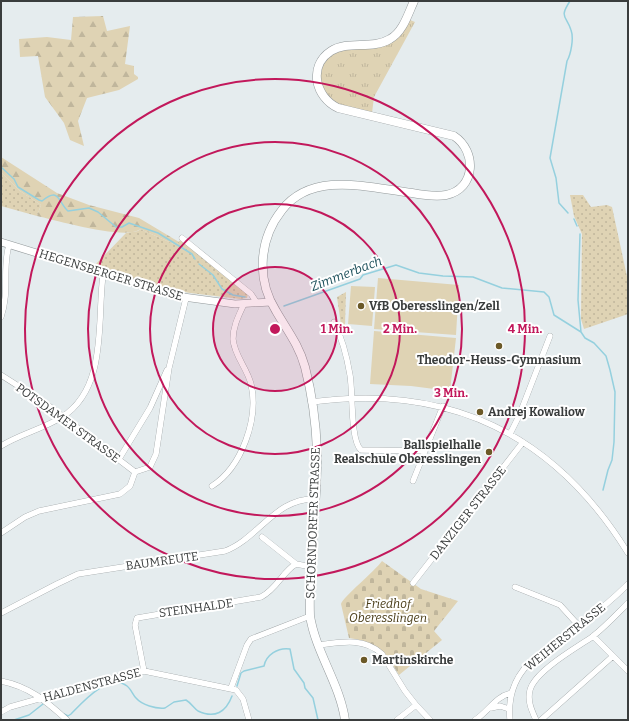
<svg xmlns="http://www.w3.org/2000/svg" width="629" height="721" font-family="Bitter,serif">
<defs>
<pattern id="grass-tufts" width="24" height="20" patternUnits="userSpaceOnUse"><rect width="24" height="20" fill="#dfd3b4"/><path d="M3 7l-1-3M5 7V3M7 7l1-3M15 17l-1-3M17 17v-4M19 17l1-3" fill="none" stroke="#c0b69c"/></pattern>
<pattern id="forest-firs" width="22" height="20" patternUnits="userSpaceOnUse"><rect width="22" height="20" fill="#dfd3b4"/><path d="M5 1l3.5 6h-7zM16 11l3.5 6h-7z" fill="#c0b69c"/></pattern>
<pattern id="cemetery-stones" width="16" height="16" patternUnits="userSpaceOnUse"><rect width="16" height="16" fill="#dfd3b4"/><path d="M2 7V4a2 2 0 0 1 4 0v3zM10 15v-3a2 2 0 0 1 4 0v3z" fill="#c0b69c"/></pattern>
<pattern id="park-dots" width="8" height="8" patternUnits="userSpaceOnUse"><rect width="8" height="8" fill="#dfd3b4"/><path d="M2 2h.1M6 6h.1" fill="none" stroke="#c0b69c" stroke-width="1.8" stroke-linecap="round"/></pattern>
</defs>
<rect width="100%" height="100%" fill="#e5ecee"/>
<path fill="url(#grass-tufts)" d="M410,20L415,22L374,97L372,113L343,107L327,97L320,78L322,65L331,55L339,50L378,46Z"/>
<path fill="url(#forest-firs)" d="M103,16L107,31L130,26L125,64L134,66V74L138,77V79L119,90L87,98L78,121L84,146L70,140L64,123L45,97L38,56L20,57L19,39L47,37L71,40L73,17Z
M1,157L57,193L89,205L139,218L179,242L176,245L140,229C128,241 55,220 37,216L41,205L20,191L1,172Z"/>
<path fill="url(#cemetery-stones)" d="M382,561L421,589L458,601L434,631L442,640L399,675C387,654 374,641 349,638L341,604C343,597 375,571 382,561Z"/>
<path fill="url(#park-dots)" d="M1,172L20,191L41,205L37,216L1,206Z
M570,195H583L591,207L607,205L612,207L628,281V314L584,329L581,319L582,234L574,216Z
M140,229L176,245L181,239L248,294L247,298L240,299L190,293L166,288L93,267L126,233L138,231Z
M346,292L345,325H341L337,297Z"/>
<path fill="#dfd3b4" d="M378,278L459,285L456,335L374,329Z
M351,286L375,287L372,326L348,324Z
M374,331L456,338L450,391L411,386L370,384Z"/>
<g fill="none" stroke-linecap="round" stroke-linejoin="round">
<path stroke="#95d0de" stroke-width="1.5" d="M1,167L14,179L18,187L39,200L42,201C60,186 58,203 68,211L89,208L98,212L116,227H122L129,223L158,233L192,254L195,259
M568,213L559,203L556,178L550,158L567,61C571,54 574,38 571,30C566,15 559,18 570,1
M574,219L577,226
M580,234L578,300L581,332
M199,264L213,275L222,289L233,295L245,297
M284,306L360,279L363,275L396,265L419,273L443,276L473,277L502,288L544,292L549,297L554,315L581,332L585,338L594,343L606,356L610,370L615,392L614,442L612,460L608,470L603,490
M237,686L241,673L244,671L264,666C266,655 278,647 290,649L294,669L304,683L305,688L313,698L318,720
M64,714L68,716L71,714C82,703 109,672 127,686C131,689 133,695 136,698C142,705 156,709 165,708L174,702L186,700C191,703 194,708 198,711C215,719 226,712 232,696
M14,720L29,715L43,704"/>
<g stroke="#92989a" stroke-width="6">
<path id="minor" d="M182,238L251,294L257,303
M1,317C10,291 2,268 9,245
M334,322C342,338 347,357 350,375C353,391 350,440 361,450L425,451
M1,375L45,403L135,472
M311,402C450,383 555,435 628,553
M510,434L519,416L550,336
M1,446C20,434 43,429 62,417C108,388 97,319 103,275
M119,459L150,408L167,370
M135,472L150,467L156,454L169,368L186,298
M413,481L443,406
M212,486C242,467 259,418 251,384C247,368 234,355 233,339C233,326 239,315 244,304
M1,533L25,517L39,511L120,494L130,486L135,472
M262,537L296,564L312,567
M413,583L523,442
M515,587L560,605L579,626
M1,613L57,584L78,574L225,551C258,539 276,497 316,499
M593,636L628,671
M319,645C341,642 364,637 382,654L405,691L416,705L430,720
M144,671L135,625L137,618L261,597C277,589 283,571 296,564
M1,681C30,687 46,701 67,720
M231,688L247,645L251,639L310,616
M491,708L500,706L509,709
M1,712L10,707L116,677L144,671L236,690L243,699L249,720
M397,720L416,705
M475,720C487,713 496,696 511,693
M510,720C505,668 543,652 579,626C596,613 613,599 628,584
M536,720C532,711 527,701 530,690C535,671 576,648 592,637C605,627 617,614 628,603
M541,720L613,656"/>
</g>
<g stroke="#92989a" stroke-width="8">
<path id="tertiary" d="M1,242L176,296L235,304L271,302"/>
</g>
<g stroke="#92989a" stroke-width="9">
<path id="secondary" d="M345,720C340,684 316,653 310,616C308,561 318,506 317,451C316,423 312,394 305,367C299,345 287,330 276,311C256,279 259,239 282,210C313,170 370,188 412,193C423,195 435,197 446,195C476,189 477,151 454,136L338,108C315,97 308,66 331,51C348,40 372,50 390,39C403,32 408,14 414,1"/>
</g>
<use href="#minor" stroke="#fff" stroke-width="5.5"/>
<use href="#tertiary" stroke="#fff" stroke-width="7"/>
<use href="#secondary" stroke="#fff" stroke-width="8"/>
</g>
<circle cx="275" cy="329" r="62" fill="#c2185b" fill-opacity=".12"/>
<g fill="none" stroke="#c2185b" stroke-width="2">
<circle cx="275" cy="329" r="62"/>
<circle cx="275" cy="329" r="125"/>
<circle cx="275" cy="329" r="187"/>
<circle cx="275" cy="329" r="250"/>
</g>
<g fill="#6b5927" stroke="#fff" stroke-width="1.5">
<circle cx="361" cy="306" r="4"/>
<circle cx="499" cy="346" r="4"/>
<circle cx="480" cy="412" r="4"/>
<circle cx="489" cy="452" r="4"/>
<circle cx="364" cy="660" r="4"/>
</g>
<g text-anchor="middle" stroke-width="4" stroke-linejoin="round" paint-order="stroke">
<g font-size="12" fill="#3a3d3d" stroke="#fff">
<text transform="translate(111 275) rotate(17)" y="4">HEGENSBERGER STRASSE</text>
<text transform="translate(68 423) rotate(36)" y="4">POTSDAMER STRASSE</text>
<text transform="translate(468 513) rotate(-52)" y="4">DANZIGER STRASSE</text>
<text transform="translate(313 523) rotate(-88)" y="4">SCHORNDORFER STRASSE</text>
<text transform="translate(162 561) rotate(-8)" y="4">BAUMREUTE</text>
<text transform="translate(196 608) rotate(-8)" y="4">STEINHALDE</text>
<text transform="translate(565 637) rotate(-39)" y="4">WEIHERSTRASSE</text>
<text transform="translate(92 685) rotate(-15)" y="4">HALDENSTRASSE</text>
</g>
<g font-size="12" font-weight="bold" fill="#3a3d3d" stroke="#fff" text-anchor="start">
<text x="369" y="310">VfB Oberesslingen/Zell</text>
<text x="499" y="364" text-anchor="middle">Theodor-Heuss-Gymnasium</text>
<text x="488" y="416">Andrej Kowaliow</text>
<text x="481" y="449" text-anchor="end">Ballspielhalle<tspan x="481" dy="14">Realschule Oberesslingen</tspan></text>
<text x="372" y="664">Martinskirche</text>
</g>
<g font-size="12" font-style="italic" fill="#473a15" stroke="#fff">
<text x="388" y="608">Friedhof<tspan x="388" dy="14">Oberesslingen</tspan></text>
</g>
<g font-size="13" font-style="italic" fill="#1e515c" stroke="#fff">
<text transform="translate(346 273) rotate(-21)" y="5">Zimmerbach</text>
</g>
</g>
<circle cx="275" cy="329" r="6" fill="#c2185b" stroke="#fff" stroke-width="2"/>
<g font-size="12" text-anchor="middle" font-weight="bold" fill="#c2185b" stroke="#fff" stroke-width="4" stroke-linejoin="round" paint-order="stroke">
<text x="337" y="333">1 Min.</text>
<text x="400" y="333">2 Min.</text>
<text x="525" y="333">4 Min.</text>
<text x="451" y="397">3 Min.</text>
</g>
<rect width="629" height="721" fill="none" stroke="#3a3d3d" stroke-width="4"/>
</svg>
